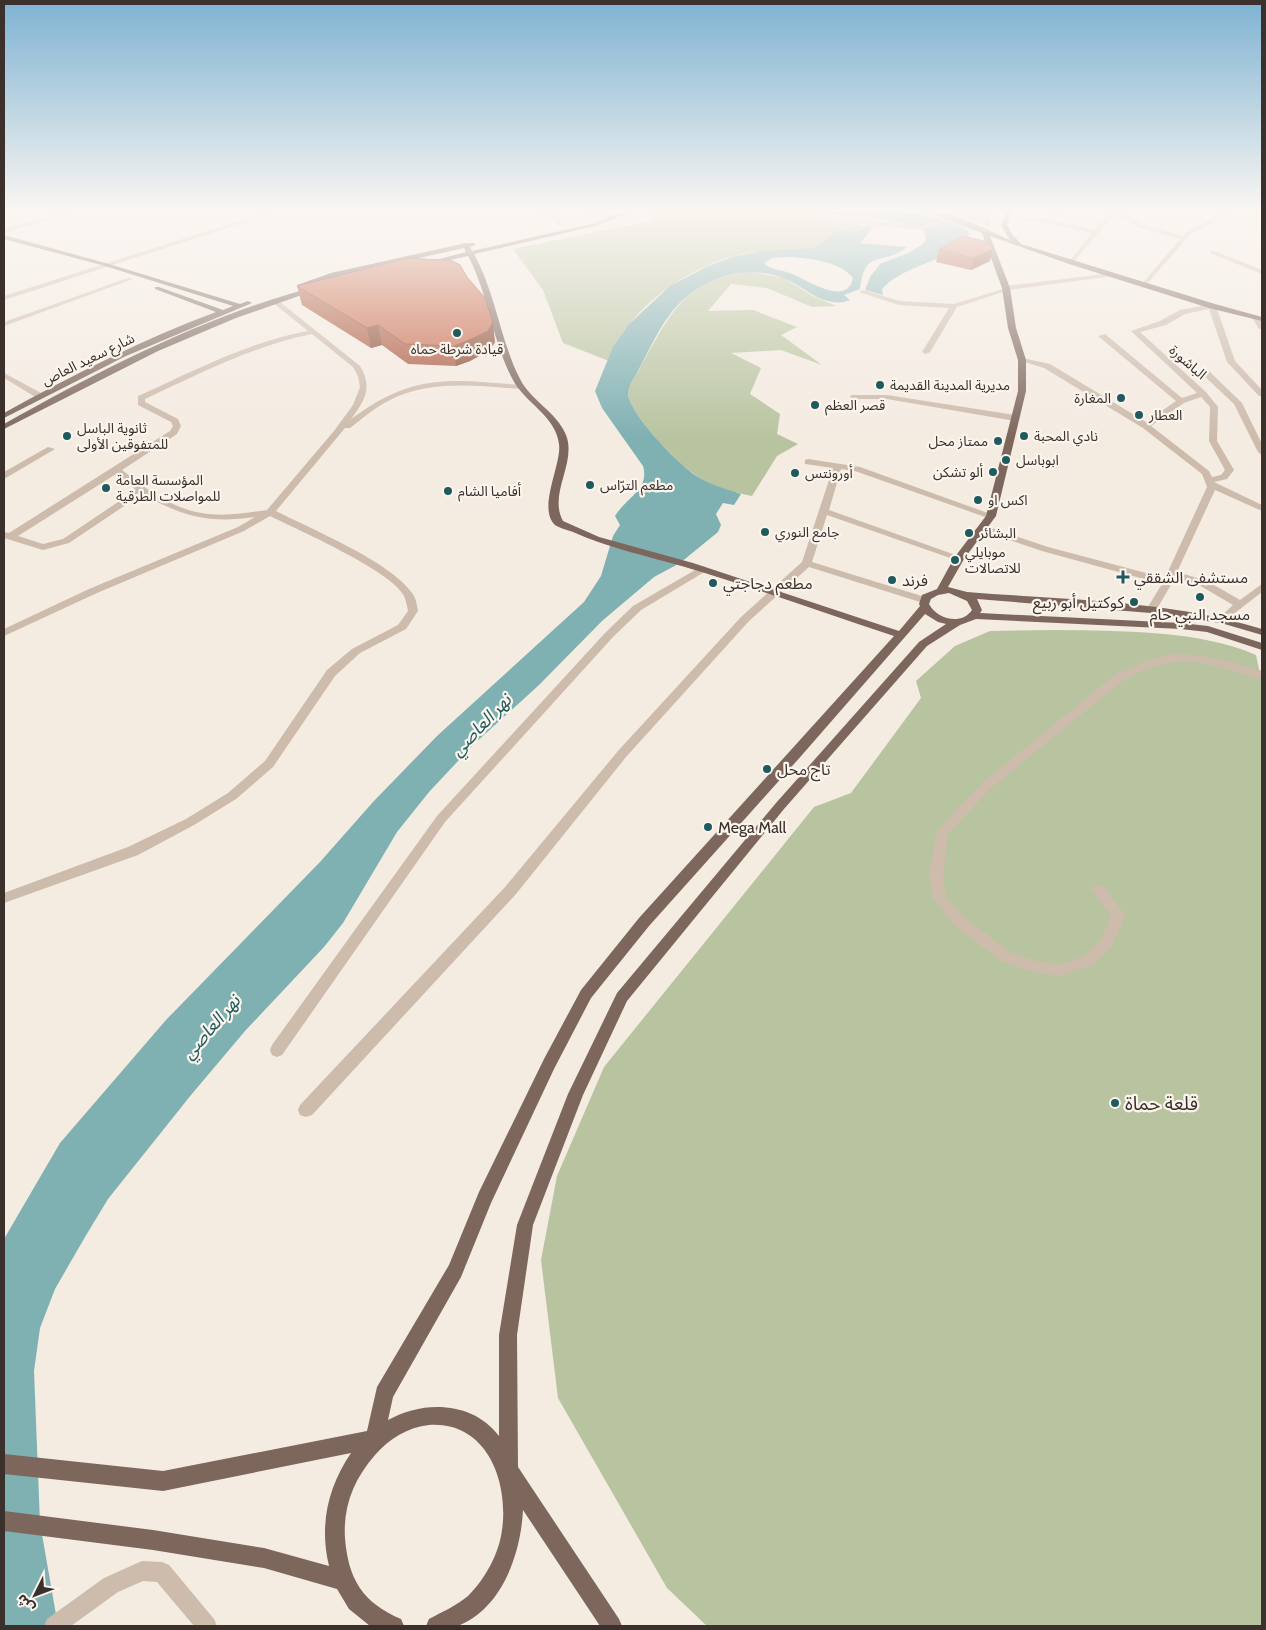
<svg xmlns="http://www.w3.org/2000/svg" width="1266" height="1630" font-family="Cabin,'Noto Sans Arabic',sans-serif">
<rect width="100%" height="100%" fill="#f4ebe1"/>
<path fill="#b8c4a0" d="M660,210H801L864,226L858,232L839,229C833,234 826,242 819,246C810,251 761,251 747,253C693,263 626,308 609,361L563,343L543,290L513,249L649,221L653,215Z
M943,210H996L991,215L990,227Z
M752,272L784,278L811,295L836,306L812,307L767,288L731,284L708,311L753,310L797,327L781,335L822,365L781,350L731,353L761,368L750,394L780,414L777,434L798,444L777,456L752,496C732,492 710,486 694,474C676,461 631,416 628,394C628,390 630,386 631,383C665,328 677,277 752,272Z
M1057,630C1118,631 1200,630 1256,655L1262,683V1626H707L667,1588L558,1398L541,1260L557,1176L604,1067L814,807L851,793L921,698L916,681L955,646L990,631Z"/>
<path fill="#7fb0b2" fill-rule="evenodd" d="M820,210C858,210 937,207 968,231L969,236C946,264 906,263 882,289L883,295L865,290L870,277L880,264L908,253L920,246L926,240L924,231L915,226L866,216L833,215Z
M864,226L874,227L860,243L907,247C884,267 865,246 860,289L844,295L850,300C831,308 813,295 797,285C755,259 701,275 671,313C655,334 645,360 631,383C630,386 628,390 628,394C631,416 677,462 695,475C708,484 726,489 741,494L734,505L723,503L716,514L721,525L718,532L680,563L654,577L602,621L539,685L474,744L429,792L397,832L343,923L324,947L245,1031L191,1095L108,1199L85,1237L55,1289L40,1328L34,1371L40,1523L58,1626H4V1239L60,1143L166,1020L320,862L373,802L437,736L584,602L601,576L613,536L620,525L615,516C626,498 650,489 643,466L602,408L595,391L613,347L629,324L670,286L708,266L735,256L764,251L812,248L820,245L839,229L858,232ZM792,257C812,259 839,261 853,278C847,308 806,279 792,274C784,270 769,270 764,263L772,258Z"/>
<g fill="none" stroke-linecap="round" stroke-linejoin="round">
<path fill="#cdbbac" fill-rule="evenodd" d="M68,210H79L4,233V229Z
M273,210H283L4,300V296Z
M532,210C548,210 555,212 564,225L559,226L553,217Z
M570,210L603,211L614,216L615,220L612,222L602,215Z
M1058,210H1065L1053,220L1095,230L1111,212L1137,220L1139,224L1183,236L1187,232L1228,210H1236L1191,234L1144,287L1141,285L1142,284L1180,239L1134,226L1132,222L1112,216L1071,265L1068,263L1092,233L1048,223L1015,219L1018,217L1047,219Z
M951,216L953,219L921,230L838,221L826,225L823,223L838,217L921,226Z
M1210,251H1214L1262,270V274L1210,253Z
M1112,273L1115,275L1114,276L1009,290L957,307L930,352L926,354L922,352L949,308L899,305L859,292L863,290L900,301L954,304L1003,289L1006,286Z
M128,278L133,279L4,326V322Z
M275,298L360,366C373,388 365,400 351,419C413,373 448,379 521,385L525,387L521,389C476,386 429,379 388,401C374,408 362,419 350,428H345L276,511C311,529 391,562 412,593C416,598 417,605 418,611L406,629L360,653L335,676L273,767L236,799L194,825L138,855L4,903V893L128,847L186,819L228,793L265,761L327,670L352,649L398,625L408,611C407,606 406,600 404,596C392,571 298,530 270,516L244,531L97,593L4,636V629L89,589L238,527L255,517C207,524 183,516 142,494L69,543L43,550L4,538V532L9,533L170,431L173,426L171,422L138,405V396C193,371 248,342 308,331L272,302L271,300ZM312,334L353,367L358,376L360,387L353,405L334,431L267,510C246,513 222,517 201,513C171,508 145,488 122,470L177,434L181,426L178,419L145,402V399C199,374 253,346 312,334ZM116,474L136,490L63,539L43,544L18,536Z
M1212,304L1216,306L1235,361L1262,390V396H1259L1227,362L1209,309L1185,314L1166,325L1140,332L1206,392L1218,407L1217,441L1234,470L1227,479L1214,482L1262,505V511L1215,490L1177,572L1207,581L1240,600L1262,584V592L1222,623L1217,620L1233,605L1199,585L1175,578L1155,612L1151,613L1146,610L1162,584L1042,551L980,530V526H986L1048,547L1165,578L1207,487L1202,474L1143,428L1044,368L1018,360L1022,358L1050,364L1146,422L1176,401L1098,336L1105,334L1182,398L1197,393L1131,331L1160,321L1180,310ZM1201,397L1210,407L1209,441L1225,470L1221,475L1212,477L1209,471L1151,426L1184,403Z
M1253,316H1259L1262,322V329H1259L1252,318Z
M1201,369H1207L1242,403L1262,444V455L1258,452L1234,404L1201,373Z
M4,373L43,394L44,396L37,398L4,378Z
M851,395H887L1015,415L1019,418L1015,421L887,399H854L850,397Z
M48,447L55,449L4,479V472Z
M808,459L860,467L996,516L991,519L988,518L855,471L841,469L829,510L964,558L962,560H956L827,515L812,562L928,598V602H920L809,567L749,621L626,757L516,894L312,1115L306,1117L300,1115L298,1110L300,1105L506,886L618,751L741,617L802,562L833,468L805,464V460Z
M702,566L706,567V571L641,610L613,637L445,822L282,1055L277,1057L272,1055L270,1050L272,1045L437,816L605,633L633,606Z
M1174,654C1205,654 1233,662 1262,671V679C1203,664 1185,649 1125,679L991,788L948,834L943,875L946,896L965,918L1011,953L1036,961L1061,964L1085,956L1102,938L1111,916L1092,890L1094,886H1104L1125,915L1113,945L1095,964L1061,976L1036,973L1001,961L955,926L933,898L929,875L936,832L983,782L1117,673L1154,658Z
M142,1561L162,1562L169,1565L214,1619L217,1626H194L157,1582L143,1581L118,1592L71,1626H44L47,1619L104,1578Z"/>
<path fill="#7d675c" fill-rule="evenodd" d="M627,210H637L595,226L474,254C496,294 500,340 520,379C531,401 557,412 566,435C577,463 548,494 563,521L599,537L693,563L899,631L920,606L919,604L922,595L937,589L954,558L986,516L1018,391V360L1008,328L1002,288L982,233L921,210C951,210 982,228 1010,240L1001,225L1006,210H1012L1007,225L1012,234L1021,244L1215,304L1262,317V321L1209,308L1069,264L990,236L1010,288L1016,328L1026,360V391L996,516L964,559L948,587L967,592C1065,600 1168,600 1262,629V635L1221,623L1151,613L977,599L982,610L980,613L1181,623L1208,626L1262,643V650L1207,632L1181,629L976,619L960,625L927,646L784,809L627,1001L583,1095L533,1225L517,1335L518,1467L619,1619L622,1626H600L523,1510C521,1552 503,1607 460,1625C451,1629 436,1626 426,1626L429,1619C442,1612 456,1606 468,1596C485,1579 499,1554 502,1530C509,1482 487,1421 429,1425C408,1427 389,1439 375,1455C354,1479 343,1506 345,1538C348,1579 363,1603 401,1619L404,1626H370L349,1609L337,1589L264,1568L153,1550L4,1531V1511L153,1530L264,1548L329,1566C319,1525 328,1487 351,1453L163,1491L4,1474V1454L163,1471L367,1431L377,1387L449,1265L479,1192L544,1059L581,990L639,918L894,636C824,613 755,588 685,567C647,556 609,548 573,532C568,530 559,528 555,525C537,508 562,464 559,444C556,416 525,403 513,380C492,341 489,295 468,256L423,266L420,264L466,252L464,248L333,277L300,287L297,285L331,273L466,243H475V245L470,247L472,251L591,224ZM949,593L967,601L972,610C961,626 937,619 929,604L931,599L938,595ZM925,614L938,622L946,624L919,642L776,803L617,993L568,1094L517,1225L499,1335V1436C473,1401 423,1400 388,1420L393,1397L461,1277L491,1203L554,1069L591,998L649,926L802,755Z
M4,235L109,264L240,304L248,301L252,303L126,356L4,418V413C73,375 143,339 216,312L155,289V287H159L223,310L233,306L105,266L4,239Z
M314,287L318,289L316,290L236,318L158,351L4,429V424C102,369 205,316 314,287Z"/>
</g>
<path fill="#ac5a40" d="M939,250L990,261L971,270L936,262Z
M297,286L495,342L490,350L470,361L456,366L408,364L382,345L371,348L302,305Z"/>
<path fill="#8c4a34" d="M993,249L990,261L971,270L974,258Z
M493,322L495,342L490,350L470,361L456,366L454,346Z
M378,325L382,345L371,348L367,328Z"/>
<path fill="#c8694b" stroke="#8c4a34" d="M962,236L984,241L992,245L993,249L974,258L939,250Z
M409,258L453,261L460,265L467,277L485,298L493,322L488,331L467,341L454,346L405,344L378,325L367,328L297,286Z"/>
<linearGradient id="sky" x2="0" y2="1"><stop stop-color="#7eb2d2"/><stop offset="0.48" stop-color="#faf6f2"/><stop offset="1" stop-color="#faf6f2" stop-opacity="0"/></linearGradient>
<rect width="1266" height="438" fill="url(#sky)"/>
<g fill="#1f5a5e" stroke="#fbf5ee" stroke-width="2">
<circle cx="457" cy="333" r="5"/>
<circle cx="880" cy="385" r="5"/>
<circle cx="1121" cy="398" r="5"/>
<circle cx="815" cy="405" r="5"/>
<circle cx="1139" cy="415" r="5"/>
<circle cx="67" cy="436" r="5"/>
<circle cx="1024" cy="436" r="5"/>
<circle cx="998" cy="441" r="5"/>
<circle cx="1006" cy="460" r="5"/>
<circle cx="993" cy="472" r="5"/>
<circle cx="795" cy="473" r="5"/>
<circle cx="590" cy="485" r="5"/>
<circle cx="106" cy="488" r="5"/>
<circle cx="448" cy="491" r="5"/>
<circle cx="978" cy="500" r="5"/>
<circle cx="765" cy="532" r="5"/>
<circle cx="969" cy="533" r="5"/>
<circle cx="955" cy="560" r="5"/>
<path d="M1120.5 569.5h5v5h5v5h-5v5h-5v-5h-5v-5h5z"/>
<circle cx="892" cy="580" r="5"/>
<circle cx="713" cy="583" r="5"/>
<circle cx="1200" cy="597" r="5"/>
<circle cx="1134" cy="602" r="5"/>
<circle cx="767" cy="769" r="5"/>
<circle cx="708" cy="827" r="5"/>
<circle cx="1115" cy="1103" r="5"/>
</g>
<g text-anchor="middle" stroke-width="4.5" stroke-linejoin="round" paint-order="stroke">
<g font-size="14" fill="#3b302b" stroke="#fbf5ee" text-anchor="start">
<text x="457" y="354" text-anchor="middle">قيادة شرطة حماه</text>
<text x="890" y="390">مديرية المدينة القديمة</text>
<text x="1111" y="403" text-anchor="end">المغارة</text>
<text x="825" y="410">قصر العظم</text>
<text x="1149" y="420">العطار</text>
<text x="77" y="433">ثانوية الباسل<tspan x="77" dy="16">للمتفوقين الأولى</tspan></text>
<text x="1034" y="441">نادي المحبة</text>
<text x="988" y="446" text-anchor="end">ممتاز محل</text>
<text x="1016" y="465">ابوباسل</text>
<text x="983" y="477" text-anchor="end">ألو تشكن</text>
<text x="805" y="478">أورونتس</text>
<text x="116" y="485">المؤسسة العامة<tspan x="116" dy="16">للمواصلات الطرقية</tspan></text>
<text x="600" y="490">مطعم الترّاس</text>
<text x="458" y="496">أفاميا الشام</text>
<text x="988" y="505">اكس او</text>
<text x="775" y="537">جامع النوري</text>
<text x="979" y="538">البشائر</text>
<text x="965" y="557">موبايلي<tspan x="965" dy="16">للاتصالات</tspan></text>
</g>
<g font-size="14" fill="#3b302b" stroke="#fbf5ee">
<text transform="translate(88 359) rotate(-26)" y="5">شارع سعيد العاص</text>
<text transform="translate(1188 362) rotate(41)" y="5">الباشورة</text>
</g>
<g font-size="16" fill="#3b302b" stroke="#fbf5ee" text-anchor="start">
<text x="1134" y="583">مستشفى الشققي</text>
<text x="902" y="586">فرند</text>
<text x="723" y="589">مطعم دجاجتي</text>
<text x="1124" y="608" text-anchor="end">كوكتيل أبو ربيع</text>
<text x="1200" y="620" text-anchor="middle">مسجد النبي حام</text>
<text x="777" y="775">تاج محل</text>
<text x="718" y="833">Mega Mall</text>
</g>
<g font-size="18" font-style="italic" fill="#1f5a5e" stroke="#fbf5ee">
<text transform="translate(481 725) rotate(-46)" y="6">نهر العاصي</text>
<text transform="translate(211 1027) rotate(-49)" y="6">نهر العاصي</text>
</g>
<g font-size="19" fill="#3b302b" stroke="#fbf5ee" text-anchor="start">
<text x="1125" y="1110">قلعة حماة</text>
</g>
</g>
<rect width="1266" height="1630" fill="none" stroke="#3b302b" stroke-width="10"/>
<g transform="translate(35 1595) rotate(228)" stroke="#fbf5ee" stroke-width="4" paint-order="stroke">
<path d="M0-4L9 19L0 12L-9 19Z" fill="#3b302b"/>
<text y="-8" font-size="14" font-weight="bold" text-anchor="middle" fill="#3b302b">ش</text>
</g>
</svg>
